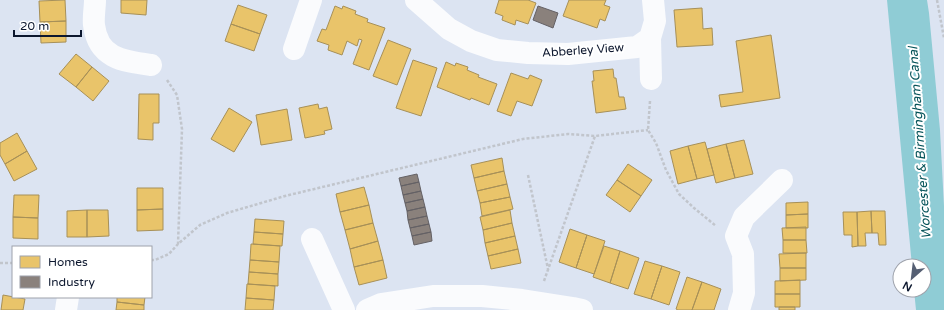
<svg xmlns="http://www.w3.org/2000/svg" width="944" height="310" font-family="'Varela Round',sans-serif">
<rect width="100%" height="100%" fill="#dce4f2"/>
<path fill="#8fccd5" d="M887,0H927L929,13L940,130L944,206V310H916L914,290H924V266H912Z"/>
<path fill="#e9c46a" stroke="#a79058" d="M65,0L66,21L40,22L39,1Z
M121,0H147L146,15L121,13Z
M499,0H528L536,3L528,24L516,20L515,25L502,20L503,16L495,13Z
M569,0H606L604,5L610,7L605,21L600,19L597,28L563,16Z
M238,5L267,15L260,34L231,24Z
M335,6L342,9L343,6L356,11L355,14L368,19L367,22L385,28L369,70L353,64L362,40L359,39L357,46L347,41L342,55L328,50L329,45L317,41L322,29L326,30Z
M702,8L703,29L712,28L713,45L677,47L674,10Z
M66,21V42L41,43L40,22Z
M231,24L260,34L254,51L225,41Z
M771,35L780,98L721,107L719,95L743,92L736,41Z
M388,40L411,49L397,85L373,76Z
M76,54L92,67L76,87L59,74Z
M413,60L437,68L421,116L396,108Z
M446,62L455,66L456,63L468,67L467,70L479,75L478,77L497,84L489,105L471,98L470,100L437,87Z
M92,67L109,81L93,101L76,87Z
M613,69L614,78H616L619,97H624L626,109L596,113L592,81H594L593,71Z
M511,73L528,79L530,75L542,80L532,106L517,101L511,116L497,111Z
M139,94H159V123H153V140L138,139Z
M318,104L319,109L327,107L332,129L324,131L325,134L305,138L299,108Z
M229,108L252,122L234,152L211,139Z
M287,109L292,140L261,145L256,115Z
M17,133L27,151L5,164L0,155V143Z
M744,140L753,174L735,178L726,144Z
M705,142L714,175L697,179L688,146Z
M726,144L735,178L716,183L707,149Z
M688,146L697,179L678,184L670,151Z
M27,151L37,169L14,181L5,164Z
M502,158L504,171L474,178L471,165Z
M628,164L652,180L641,196L617,180Z
M504,171L507,184L477,191L474,178Z
M617,180L641,196L630,212L606,195Z
M507,184L510,197L480,203L477,191Z
M364,187L369,205L340,212L336,194Z
M137,188H163V209L137,210Z
M14,195H39L38,218L13,217Z
M510,197L513,209L482,216L480,203Z
M808,202V214L786,215V203Z
M369,205L373,223L345,230L340,212Z
M163,209V230L137,231V210Z
M87,210H108L109,236L87,237Z
M87,210V237H67V211Z
M510,210L512,223L483,230L480,217Z
M871,211L872,233H865L866,246H858L857,212Z
M871,211H885L886,245H879L878,233H872Z
M843,212H857L858,246L852,247V235H844Z
M808,214V228H786V215Z
M13,217L38,218V239L13,238Z
M255,219L284,221L283,234L254,232Z
M373,223L378,241L350,249L345,230Z
M512,223L515,236L485,243L483,230Z
M806,227V240H783L782,228Z
M570,229L587,235L576,268L559,262Z
M254,232L283,234L282,246L253,244Z
M587,235L605,241L594,274L576,268Z
M515,236L518,249L488,256L485,243Z
M783,240H806L807,253H783Z
M378,241L383,260L354,267L350,249Z
M251,244L280,246L279,262L250,260Z
M604,246L620,251L610,283L593,277Z
M518,249L521,263L491,269L488,256Z
M620,251L639,258L628,289L610,283Z
M806,253V268H780L779,254Z
M250,260L279,262L278,274L249,272Z
M383,260L387,278L359,285L354,267Z
M645,261L662,266L651,299L634,294Z
M662,266L680,272L669,305L651,299Z
M780,268H806V280L780,281Z
M249,272L278,274V286L248,284Z
M687,277L702,282L692,310H678L676,309Z
M800,280V294H775V281Z
M702,282L721,289L714,310H692Z
M247,284L275,286L274,300L246,298Z
M775,294H800V307H775Z
M3,295L25,299L23,310H1Z
M117,297H145L144,305L117,302Z
M246,298L274,300L273,310H245Z
M117,302L144,305V310H116Z
M779,307H795V310H779Z"/>
<path fill="#8a817c" stroke="#646165" d="M538,6L558,13L553,28L533,20Z
M417,174L419,182L401,186L399,178Z
M419,182L421,191L403,195L401,186Z
M421,191L423,199L405,203L403,195Z
M423,199L425,207L407,211L405,203Z
M425,207L427,216L408,220L407,211Z
M427,216L429,224L410,228L408,220Z
M429,224L431,232L412,236L410,228Z
M431,232L432,241L414,245L412,236Z"/>
<g fill="none" stroke-linecap="round" stroke-linejoin="round">
<path stroke="#c1c5cc" stroke-width="2.5" stroke-dasharray="3 2" stroke-linecap="butt" d="M937,0L944,38
M167,80L177,95L182,129L178,244
M650,101L648,130L656,143L666,170L679,194L694,208L716,226
M528,175L548,269
M151,260H155L169,254L178,244L200,225L227,213L285,196L523,139L568,134L595,136L648,130
M0,263H13
M544,281L595,136"/>
<path stroke="#fafbfd" stroke-width="22" d="M95,0C95,8 93,17 94,25C98,58 122,61 151,65
M416,0L449,29L471,41L497,50L528,53L568,54L637,47L650,38
M294,49L311,0
M651,79L650,38L655,21L653,0
M312,239L344,310
M66,310L68,297
M367,310L381,304L433,296H482L522,300L573,308L582,310
M739,310L744,293L743,254L736,236L744,217L782,180"/>
</g>
<g text-anchor="middle" stroke-width="4" stroke-linejoin="round" paint-order="stroke">
<g font-size="12" fill="#0c172e" stroke="#fff">
<text transform="translate(583 50) rotate(-4)" y="4">Abberley View</text>
</g>
<g font-size="13" font-style="italic" fill="#055359" stroke="#fff">
<text transform="translate(919 143) rotate(-94)" y="5">Worcester &amp; Birmingham Canal</text>
</g>
</g>
<rect x="12" y="246" width="140" height="52" fill="#ffffff" stroke="#9ea2ab"/>
<rect x="20" y="256" width="20" height="12" fill="#e9c46a" stroke="#9ea2ab"/>
<text x="48" y="266" font-size="12" fill="#0c172e">Homes</text>
<rect x="20" y="276" width="20" height="12" fill="#8a817c" stroke="#9ea2ab"/>
<text x="48" y="286" font-size="12" fill="#0c172e">Industry</text>
<g transform="translate(912 278) rotate(208)"><circle r="19" fill="#ffffff" stroke="#9ea2ab"/>
<path d="M0-3L7 15L0 10L-7 15Z" fill="#555f73"/>
<text y="-6" font-size="11" font-weight="bold" text-anchor="middle" fill="#0c172e">N</text>
</g>
<path d="M14 30v6h67v-6" fill="none" stroke="#0c172e" stroke-width="2"/>
<text x="20" y="30" font-size="12" fill="#0c172e" stroke="#ffffff" stroke-width="3" paint-order="stroke">20 m</text>
</svg>
